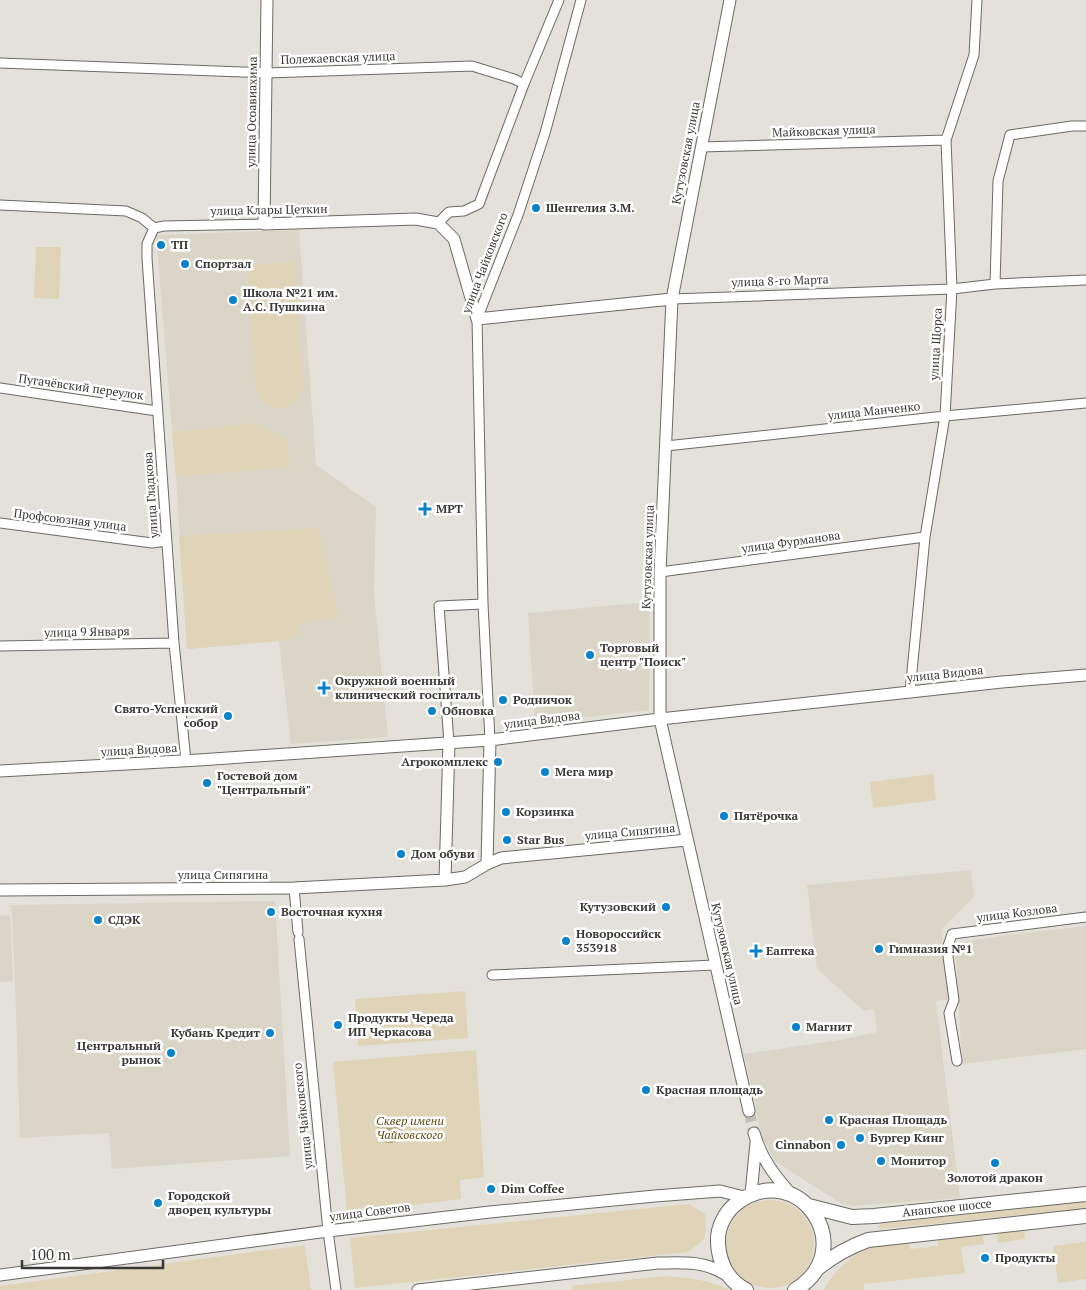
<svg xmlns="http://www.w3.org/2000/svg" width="1086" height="1290" font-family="'PT Serif',serif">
<rect width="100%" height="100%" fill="#e4e1da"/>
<path fill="#dbd5c7" d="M299,230L316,465L376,507L374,594L388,737L291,744L279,641L187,649L176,477L156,235Z
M650,602L649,710L535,723L528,613Z
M971,870L974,897L941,930L950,999L936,1001L960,1198L852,1206L842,1204L804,1180L774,1160L762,1138L744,1054L840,1040L877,1032L874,1009L864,1011L817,969L807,885Z
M275,901L290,1156L112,1169L109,1133L20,1138L15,981L12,915L10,905Z
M10,915L13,981L0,982V916Z
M1086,926V1049L962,1064L955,943L1008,935Z"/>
<path fill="#dfd4b7" d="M36,247H61L59,299L34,298Z
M295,262L303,389C294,416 261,414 255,387L247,265Z
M256,423L288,439L289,467L176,477L172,432Z
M319,528L339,618L300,622V635L279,641L187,649L179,536Z
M933,774L936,800L873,808L870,782Z
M465,991L468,1038L358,1046L355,999Z
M476,1050L484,1177L460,1180L461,1199L347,1213L333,1062Z
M726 1244a44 44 0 1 1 88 0a44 44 0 1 1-88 0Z
M1086,1201V1209L880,1229L878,1227L880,1224Z
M689,1204L705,1214C707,1238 708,1238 687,1252L355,1288L350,1238Z
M1024,1229L1025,1239L998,1243L996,1233Z
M982,1233L984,1244L961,1247L965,1273L864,1284V1290H824C833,1271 853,1253 873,1246C884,1243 897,1242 908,1240L910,1249L938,1246V1239Z
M1086,1242V1279L1058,1283L1053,1246Z
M305,1245L311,1290H0V1286Z
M665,1276C686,1278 710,1279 728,1290H572L571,1286Z"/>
<path fill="#b2a173" d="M377 1130a13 13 0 1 1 26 0a13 13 0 1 1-26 0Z"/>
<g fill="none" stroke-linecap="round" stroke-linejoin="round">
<path stroke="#c2bfb9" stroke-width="11" stroke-dasharray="11 5.5" stroke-linecap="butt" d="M749,1111L754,1133"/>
<g stroke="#6c6a64" stroke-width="11">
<path id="minor" d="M0,63L267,73L472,66L514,79L524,84
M701,147L946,140
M0,205L126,211L142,218L154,228L164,226L264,224
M438,223L449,212L464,211L479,204L524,84L559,0
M154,228L147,244V258L174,643L186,761
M995,284L998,181L1010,135L1072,126H1086
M672,299L952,289L995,284L1086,280
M0,388L157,411
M666,446L945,416L1086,403
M0,523L152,543L167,541
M660,572L925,537
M0,646L174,643
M910,692L925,537L945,416L952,289L946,140L974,55L977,0
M490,740L483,604L477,319L518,215L545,133L581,0
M449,743L439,606L483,604
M294,888L298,932
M299,939L328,1231L336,1290
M492,975L715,965
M957,1061L949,1013L954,1000L947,949L952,934L1086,917"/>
</g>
<g stroke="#6c6a64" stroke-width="13">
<path id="tertiary" d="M267,0L264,224L416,219L438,223L454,239L477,319L672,299
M730,0L672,299L660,572V719L749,1111
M0,771L199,760L490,740L660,719L910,692L1002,682L1086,675
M487,864L490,740
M445,880L449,743
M0,890L294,888L445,880L465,877L487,864L501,858L687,840
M754,1133C761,1158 774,1175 791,1194
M751,1194L756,1143
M0,1275L328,1231L490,1212L655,1196L720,1191L744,1197
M418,1290L658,1263C677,1263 697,1261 715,1269C720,1271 724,1274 729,1276"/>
</g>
<g stroke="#6c6a64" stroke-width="16">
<path id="trunk" d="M809,1206L852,1217L874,1216L1086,1194
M818,1268C833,1256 849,1247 868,1240L1086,1216
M746,1290C728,1281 719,1263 718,1243C717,1228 725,1212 737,1203C798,1157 862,1249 795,1290"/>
</g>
<use href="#minor" stroke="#fff" stroke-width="9"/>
<use href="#tertiary" stroke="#fff" stroke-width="11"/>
<use href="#trunk" stroke="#fff" stroke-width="14"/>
</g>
<g fill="#0a82ca" stroke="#fff" stroke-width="2">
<circle cx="536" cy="208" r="5"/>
<circle cx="161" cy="245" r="5"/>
<circle cx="185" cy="264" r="5"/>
<circle cx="233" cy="300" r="5"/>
<path d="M422.5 501.5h5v5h5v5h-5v5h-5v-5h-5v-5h5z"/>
<circle cx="590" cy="655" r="5"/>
<path d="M321.5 680.5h5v5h5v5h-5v5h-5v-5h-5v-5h5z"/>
<circle cx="503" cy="700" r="5"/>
<circle cx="432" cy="711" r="5"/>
<circle cx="228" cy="716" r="5"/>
<circle cx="498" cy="762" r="5"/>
<circle cx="545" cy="772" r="5"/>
<circle cx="207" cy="783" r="5"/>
<circle cx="506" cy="812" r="5"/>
<circle cx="724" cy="816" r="5"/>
<circle cx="507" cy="840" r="5"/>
<circle cx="401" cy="854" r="5"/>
<circle cx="666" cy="907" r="5"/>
<circle cx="271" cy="912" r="5"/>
<circle cx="98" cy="920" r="5"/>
<circle cx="566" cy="941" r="5"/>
<circle cx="879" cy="949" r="5"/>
<path d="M753.5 943.5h5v5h5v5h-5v5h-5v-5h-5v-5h5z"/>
<circle cx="338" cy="1025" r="5"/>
<circle cx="796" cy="1027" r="5"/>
<circle cx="270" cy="1033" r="5"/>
<circle cx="171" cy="1053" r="5"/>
<circle cx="646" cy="1090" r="5"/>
<circle cx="829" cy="1120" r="5"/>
<circle cx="860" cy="1138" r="5"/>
<circle cx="841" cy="1145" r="5"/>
<circle cx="881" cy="1161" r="5"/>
<circle cx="995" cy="1163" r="5"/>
<circle cx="491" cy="1189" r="5"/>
<circle cx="158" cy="1203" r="5"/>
<circle cx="985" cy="1258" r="5"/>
</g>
<g text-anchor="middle" stroke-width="5" stroke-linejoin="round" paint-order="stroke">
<g font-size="12" fill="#393836" stroke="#fff">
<text transform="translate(338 58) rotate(-2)" y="4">Полежаевская улица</text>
<text transform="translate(252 112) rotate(-89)" y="4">улица Осоавиахима</text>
<text transform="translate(824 131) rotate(-2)" y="4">Майковская улица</text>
<text transform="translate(686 153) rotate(-79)" y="4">Кутузовская улица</text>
<text transform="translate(269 210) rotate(-1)" y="4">улица Клары Цеткин</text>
<text transform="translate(485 263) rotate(-69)" y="4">улица Чайковского</text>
<text transform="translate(780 281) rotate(-2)" y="4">улица 8-го Марта</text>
<text transform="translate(936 344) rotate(-87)" y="4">улица Щорса</text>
<text transform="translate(81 387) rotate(8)" y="4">Пугачёвский переулок</text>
<text transform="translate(874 411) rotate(-6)" y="4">улица Манченко</text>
<text transform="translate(151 495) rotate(-94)" y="4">улица Гладкова</text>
<text transform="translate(70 520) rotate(7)" y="4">Профсоюзная улица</text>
<text transform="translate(791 542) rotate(-8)" y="4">улица Фурманова</text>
<text transform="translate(648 557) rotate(-88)" y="4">Кутузовская улица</text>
<text transform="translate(87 632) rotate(-1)" y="4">улица 9 Января</text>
<text transform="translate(945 674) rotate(-6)" y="4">улица Видова</text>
<text transform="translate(542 720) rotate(-7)" y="4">улица Видова</text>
<text transform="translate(139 750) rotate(-3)" y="4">улица Видова</text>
<text transform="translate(630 832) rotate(-5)" y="4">улица Сипягина</text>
<text x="223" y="879">улица Сипягина</text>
<text transform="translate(1017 913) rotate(-7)" y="4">улица Козлова</text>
<text transform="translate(727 954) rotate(77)" y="4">Кутузовская улица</text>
<text transform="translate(303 1116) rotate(-96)" y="4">улица Чайковского</text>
<text transform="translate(947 1208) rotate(-6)" y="4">Анапское шоссе</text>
<text transform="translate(370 1212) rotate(-7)" y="4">улица Советов</text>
</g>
<g font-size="12" font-weight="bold" fill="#393836" stroke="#fff" text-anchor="start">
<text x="546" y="212">Шенгелия З.М.</text>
<text x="171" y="249">ТП</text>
<text x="195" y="268">Спортзал</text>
<text x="243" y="297">Школа №21 им.<tspan x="243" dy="14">А.С. Пушкина</tspan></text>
<text x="436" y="513">МРТ</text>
<text x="600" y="652">Торговый<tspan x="600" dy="14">центр "Поиск"</tspan></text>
<text x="335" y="685">Окружной военный<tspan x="335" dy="14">клинический госпиталь</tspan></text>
<text x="513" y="704">Родничок</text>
<text x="218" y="713" text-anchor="end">Свято-Успенский<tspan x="218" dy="14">собор</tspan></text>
<text x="442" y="715">Обновка</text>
<text x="488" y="766" text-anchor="end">Агрокомплекс</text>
<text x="555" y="776">Мега мир</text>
<text x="217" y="780">Гостевой дом<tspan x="217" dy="14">"Центральный"</tspan></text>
<text x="516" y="816">Корзинка</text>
<text x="734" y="820">Пятёрочка</text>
<text x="517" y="844">Star Bus</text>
<text x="411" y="858">Дом обуви</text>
<text x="656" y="911" text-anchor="end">Кутузовский</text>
<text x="281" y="916">Восточная кухня</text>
<text x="108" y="924">СДЭК</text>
<text x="576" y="938">Новороссийск<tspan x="576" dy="14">353918</tspan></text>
<text x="889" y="953">Гимназия №1</text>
<text x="766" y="955">Еаптека</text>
<text x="348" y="1022">Продукты Череда<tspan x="348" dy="14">ИП Черкасова</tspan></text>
<text x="806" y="1031">Магнит</text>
<text x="260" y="1037" text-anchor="end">Кубань Кредит</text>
<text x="161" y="1050" text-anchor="end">Центральный<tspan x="161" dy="14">рынок</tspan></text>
<text x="656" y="1094">Красная площадь</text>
<text x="839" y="1124">Красная Площадь</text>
<text x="870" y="1142">Бургер Кинг</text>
<text x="831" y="1149" text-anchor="end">Cinnabon</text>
<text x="891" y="1165">Монитор</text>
<text x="995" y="1182" text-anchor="middle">Золотой дракон</text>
<text x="501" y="1193">Dim Coffee</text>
<text x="168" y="1200">Городской<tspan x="168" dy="14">дворец культуры</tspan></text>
<text x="995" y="1262">Продукты</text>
</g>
<g font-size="12" font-style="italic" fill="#5d4a12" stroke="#fff">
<text x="410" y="1125">Сквер имени<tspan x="410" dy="14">Чайковского</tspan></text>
</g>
</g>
<path d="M22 1260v8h141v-8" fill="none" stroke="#393836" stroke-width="2.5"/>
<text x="30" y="1260" font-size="15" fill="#393836" stroke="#ffffff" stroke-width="4" paint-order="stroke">100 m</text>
</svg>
